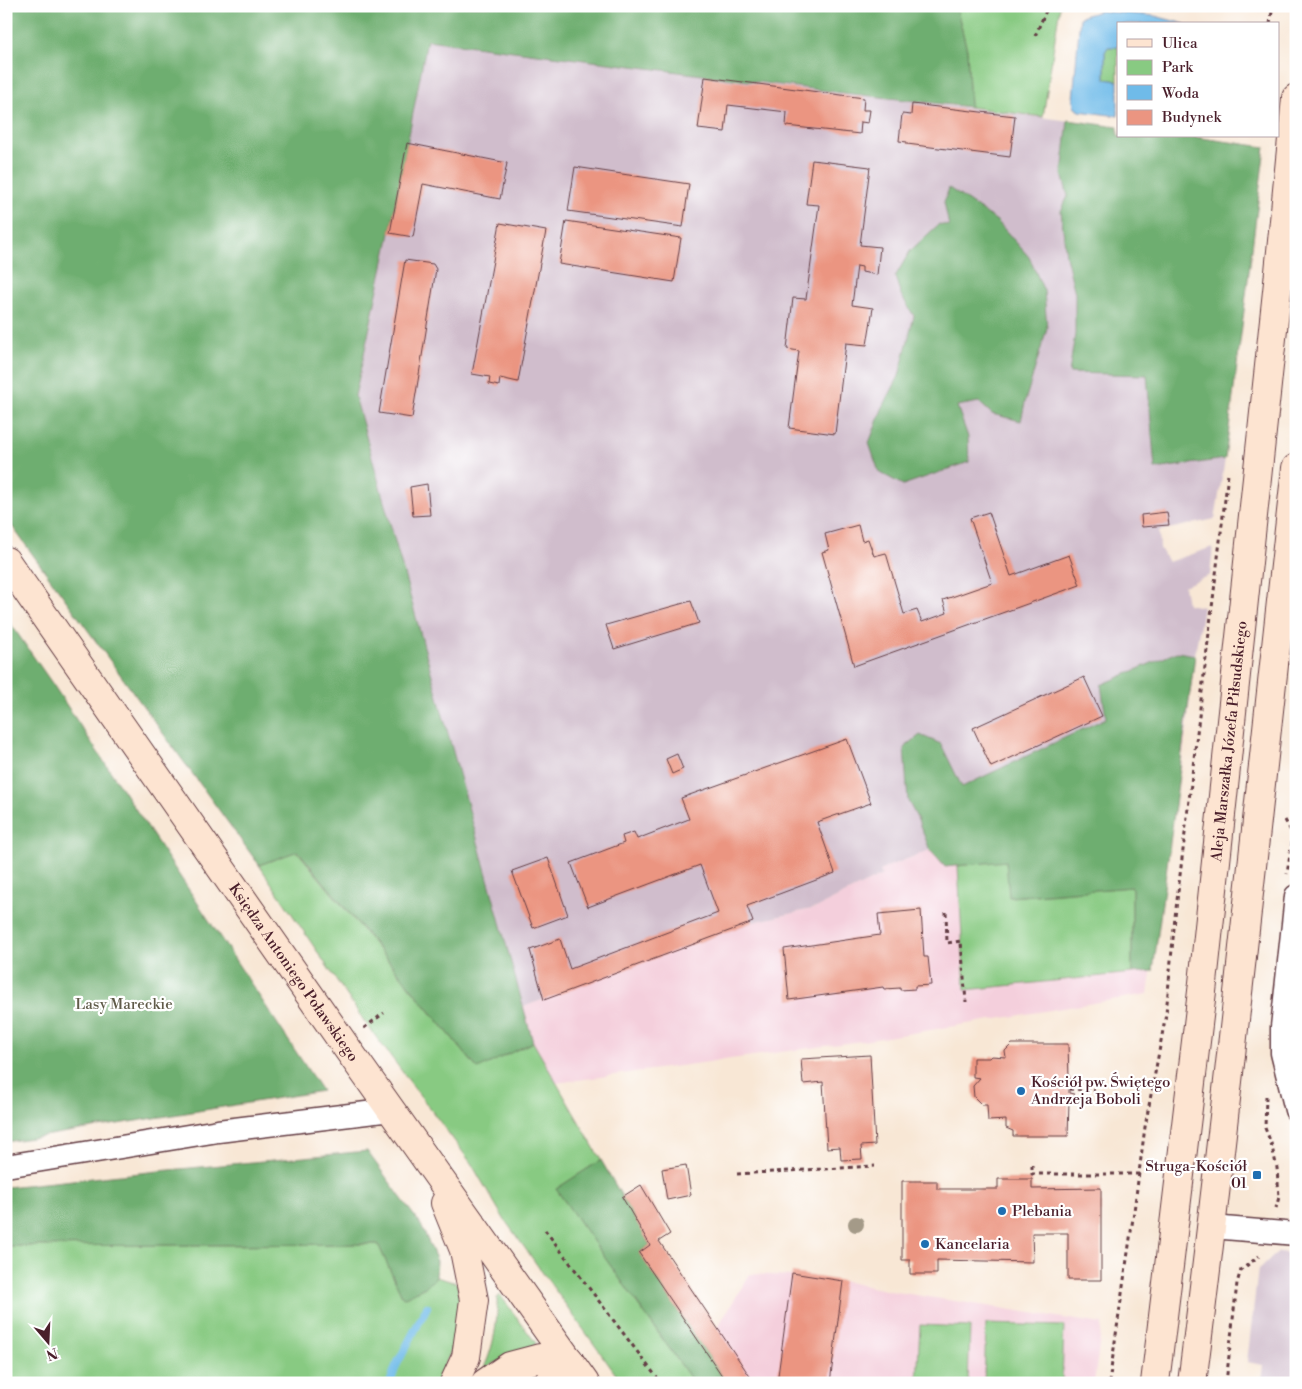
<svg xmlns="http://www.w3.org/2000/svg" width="1302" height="1389" font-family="'Libre Bodoni',serif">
<rect width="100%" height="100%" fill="#fff"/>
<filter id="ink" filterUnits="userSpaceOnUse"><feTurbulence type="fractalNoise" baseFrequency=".02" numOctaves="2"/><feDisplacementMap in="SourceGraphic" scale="10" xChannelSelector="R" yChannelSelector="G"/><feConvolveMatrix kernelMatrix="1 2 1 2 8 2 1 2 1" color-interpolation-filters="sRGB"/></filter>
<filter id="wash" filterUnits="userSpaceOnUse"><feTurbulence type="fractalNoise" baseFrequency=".0096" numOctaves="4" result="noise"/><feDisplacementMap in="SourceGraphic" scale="20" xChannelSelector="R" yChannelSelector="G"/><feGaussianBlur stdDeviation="1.12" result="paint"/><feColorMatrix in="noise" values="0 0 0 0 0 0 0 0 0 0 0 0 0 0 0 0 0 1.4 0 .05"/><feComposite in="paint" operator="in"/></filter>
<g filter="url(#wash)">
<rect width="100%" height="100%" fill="#f8e7d5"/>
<path fill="#f4cfdc" d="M1186,734L1148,994L869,1040L556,1083L533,1042L523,1007L753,922L816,908L882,875L880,871L889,866L930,850Z
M792,1273L843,1281L890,1291L1102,1324L1094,1383H727L698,1341L717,1328L750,1274L791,1276Z"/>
<path fill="#d0bdcc" d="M427,39L1118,127V136H1188L1265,147L1225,459L1215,519L1159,531L1160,548L1168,562L1213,547L1210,575L1184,586L1187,604L1203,607L1195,655L1186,734L930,850L889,866L880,871L882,875L816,908L753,922L523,1007L355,396L390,233Z
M1279,1252L1296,1254V1383H1261L1263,1365L1247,1362L1258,1269Z"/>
<path fill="#88ca82" stroke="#697456" d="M956,6H1060L1043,117L970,107L967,50Z
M1108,47H1118V81L1105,79V52Z
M297,851L477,1068L533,1042L601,1160L556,1189L694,1383H622L504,1219L471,1163L364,1021L259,865Z
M1006,860L1010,897L1132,887V973L965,990L958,866Z
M378,1244L403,1298L427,1286L436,1277L457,1283L462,1310L456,1341L436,1383H6V1246Z
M500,1295L536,1343L535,1345L484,1368C494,1345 498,1323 497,1298Z
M986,1324L1064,1326L1062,1383H984Z
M920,1325L970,1327L968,1383H917Z
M545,1371L534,1383H506L517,1375Z"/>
<path fill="#6eae70" stroke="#5c664e" d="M6,6H956L967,50L970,107L844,93L427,40L390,233L355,396L533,1042L478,1069L298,851L259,865L6,518Z
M1068,120L1118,127V136H1188L1265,147L1225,459L1155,469L1147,375L1069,373L1075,334V293L1066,256L1061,211L1068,196L1062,174Z
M949,188L997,221L1029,257L1044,291L1047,328L1026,398L1021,421L992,414L979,402L957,406L968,437L969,462L903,485L879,472L869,443L882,409L899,376L914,316L901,295L895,277L910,251L939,224L949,226L944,202Z
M6,617L54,686L322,1091L6,1142Z
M1177,652L1195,655L1153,971L1132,973V887L1009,897L1006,861L945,867L930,850L917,818L908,801L904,748L920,735L941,744L962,787L1106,718L1101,685Z
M367,1151L421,1225L437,1261L436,1277L427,1286L403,1298L378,1244L6,1246V1187L159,1171Z
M601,1160L650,1245L639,1253L727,1383H694L556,1189Z"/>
<path fill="#6fbbe9" stroke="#5c6d8a" d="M1100,11L1155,16L1185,24H1118V47H1108L1105,52V79L1118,81V116L1079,111L1074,107L1073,99L1080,17Z"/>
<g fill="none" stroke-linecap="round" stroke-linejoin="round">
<path stroke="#6fbbe9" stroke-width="8" d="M390,1383L396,1366L427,1307"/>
</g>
<g id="blocks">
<path fill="#eb9581" d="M705,77L864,98L863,110H870L868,123L861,122L860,134L786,126L787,112L728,105L725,132L698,129Z
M912,104L1015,116L1010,157L907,144V142L899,141L902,114L911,115Z
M407,143L507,163L500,199L423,184L413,237L390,233Z
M812,160L870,167L860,245L880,247L877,275L862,272V267L857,266L852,305L873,308L867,345L846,343L835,434L789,428L799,351L787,349L793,298L806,299L819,205L806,204Z
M575,167L689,184L683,227L568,211Z
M566,221L681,238L674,282L559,264Z
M500,223L546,231L518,382L500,378L499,386L489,384L490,377L472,374Z
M405,260L433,264L436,269L412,418L379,413Z
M427,484L430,515L413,516L410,487Z
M989,512L1011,576L1069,555L1080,585L854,666L822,552L829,550L825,534L858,525L862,541L868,539L874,556L886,553L904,614L917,610L922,622L947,613L943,600L992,583L970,518Z
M1167,512L1169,525L1142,527L1141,515Z
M691,601L699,623L614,649L606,625Z
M1084,677L1102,716L991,767L973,728Z
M847,739L871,803L817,822L835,873L747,906L753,922L544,1000L530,950L560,939L570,969L718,913L700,865L588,907L571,863L624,843L622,836L634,832L637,839L689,819L681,798Z
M677,754L683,769L672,774L666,759Z
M548,858L568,915L533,928L512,871Z
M921,910L924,957H928L931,985L915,986V989L900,990V988L884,989L883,987L789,1000L784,949L880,935L878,914Z
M1012,1044H1068L1069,1079H1074V1086H1069V1093L1074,1094V1101H1069L1068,1136H1013V1131L1006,1128V1120L988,1121L987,1105H982L974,1097L973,1086L980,1078L973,1077V1058H989L991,1056L1006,1057L1005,1051Z
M870,1055L875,1145L861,1146L862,1159L841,1160L840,1147L827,1148L823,1082L803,1084L801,1059Z
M686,1165L691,1195L667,1200L662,1169Z
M998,1179H1032V1189L1101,1188V1280H1068V1233H1032L1033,1262L937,1260V1274H910V1260H902V1181H937V1189H998Z
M641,1185L670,1234L659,1241L751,1378L752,1383H727L639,1253L650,1245L622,1197Z
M792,1273L843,1281L830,1383H777Z"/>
</g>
</g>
<g filter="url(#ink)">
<use href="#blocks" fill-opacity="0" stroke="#643d44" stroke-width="1"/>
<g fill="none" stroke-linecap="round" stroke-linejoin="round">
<g stroke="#643d44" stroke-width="25">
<path id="street" d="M1296,896L1282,1027V1053L1296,1110
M6,1166L218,1131L391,1110
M1212,1227L1296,1234"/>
</g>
<g stroke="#643d44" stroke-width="30">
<g id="secondary">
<path id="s1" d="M6,561L344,1044L585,1383"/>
<path d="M445,1203L464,1250L474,1300L466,1357L454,1383"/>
<path d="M485,1383L510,1366L540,1358L569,1360"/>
<path d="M548,1383L569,1360"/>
<path id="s2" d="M1155,1383L1203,983L1278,282L1296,98"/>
<path d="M1192,1383C1231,1079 1261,773 1296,468"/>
</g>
</g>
<path stroke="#643d44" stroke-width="3" stroke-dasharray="4 4" stroke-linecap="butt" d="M1270,24L1273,6
M1035,36L1048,6
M1285,820L1293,835L1287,874
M946,912L947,943L961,941L966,1002
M364,1028L384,1013
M1069,1089L1095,1090
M1266,1096L1265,1128L1271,1143L1277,1168L1279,1197L1276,1208
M1032,1165V1174H1139
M737,1174L875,1166
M545,1230L661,1383
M1109,1383L1134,1211L1145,1127L1166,1014L1175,917L1228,474
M1226,1383L1237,1283L1241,1270L1259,1256"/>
<use href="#street" stroke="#fff" stroke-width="22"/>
<use href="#secondary" stroke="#fde4d1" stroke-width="28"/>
</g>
<circle fill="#a49a88" cx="856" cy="1224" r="8"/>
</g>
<g fill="#1f6fb2" stroke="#fff" stroke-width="2">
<circle cx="1021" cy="1091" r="5"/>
<rect x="1252" y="1170" width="10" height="10" rx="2.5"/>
<circle cx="1002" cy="1211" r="5"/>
<circle cx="925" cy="1244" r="5"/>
</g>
<g text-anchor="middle" stroke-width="4.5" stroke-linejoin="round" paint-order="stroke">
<g font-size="15" fill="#4a1f2b" stroke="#fff">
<text dy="5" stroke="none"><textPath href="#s2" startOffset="646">Aleja Marszałka Józefa Piłsudskiego</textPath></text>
<text dy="5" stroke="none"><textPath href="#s1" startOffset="502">Księdza Antoniego Poławskiego</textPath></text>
</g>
<g font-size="15" fill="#605b49" stroke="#fff">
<text x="124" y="1009">Lasy Mareckie</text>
</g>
<g font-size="15" fill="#4a1f2b" stroke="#fff" text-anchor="start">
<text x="1031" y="1087">Kościół pw. Świętego<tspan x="1031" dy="17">Andrzeja Boboli</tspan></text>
<text x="1247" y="1171" text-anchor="end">Struga-Kościół<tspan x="1247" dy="17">01</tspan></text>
<text x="1012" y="1216">Plebania</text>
<text x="935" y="1249">Kancelaria</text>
</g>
</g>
<rect width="1302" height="1389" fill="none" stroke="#fff" stroke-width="25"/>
<rect x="1117" y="22" width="162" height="115" fill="#ffffff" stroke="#b7a5aa"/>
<rect x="1127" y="39" width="25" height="8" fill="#fde4d1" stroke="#b7a5aa"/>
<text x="1162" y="48" font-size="15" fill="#4a1f2b">Ulica</text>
<rect x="1127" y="60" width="25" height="15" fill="#88ca82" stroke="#b7a5aa"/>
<text x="1162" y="72" font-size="15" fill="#4a1f2b">Park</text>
<rect x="1127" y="85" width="25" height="15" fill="#6fbbe9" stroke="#b7a5aa"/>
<text x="1162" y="98" font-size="15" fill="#4a1f2b">Woda</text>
<rect x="1127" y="110" width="25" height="15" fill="#eb9581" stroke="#b7a5aa"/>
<text x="1162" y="122" font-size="15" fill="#4a1f2b">Budynek</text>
<g transform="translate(48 1342) rotate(161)" stroke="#ffffff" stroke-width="4" paint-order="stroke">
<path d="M0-4L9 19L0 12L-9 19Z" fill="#4a1f2b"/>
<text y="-8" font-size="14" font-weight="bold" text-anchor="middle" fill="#4a1f2b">N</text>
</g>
</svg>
